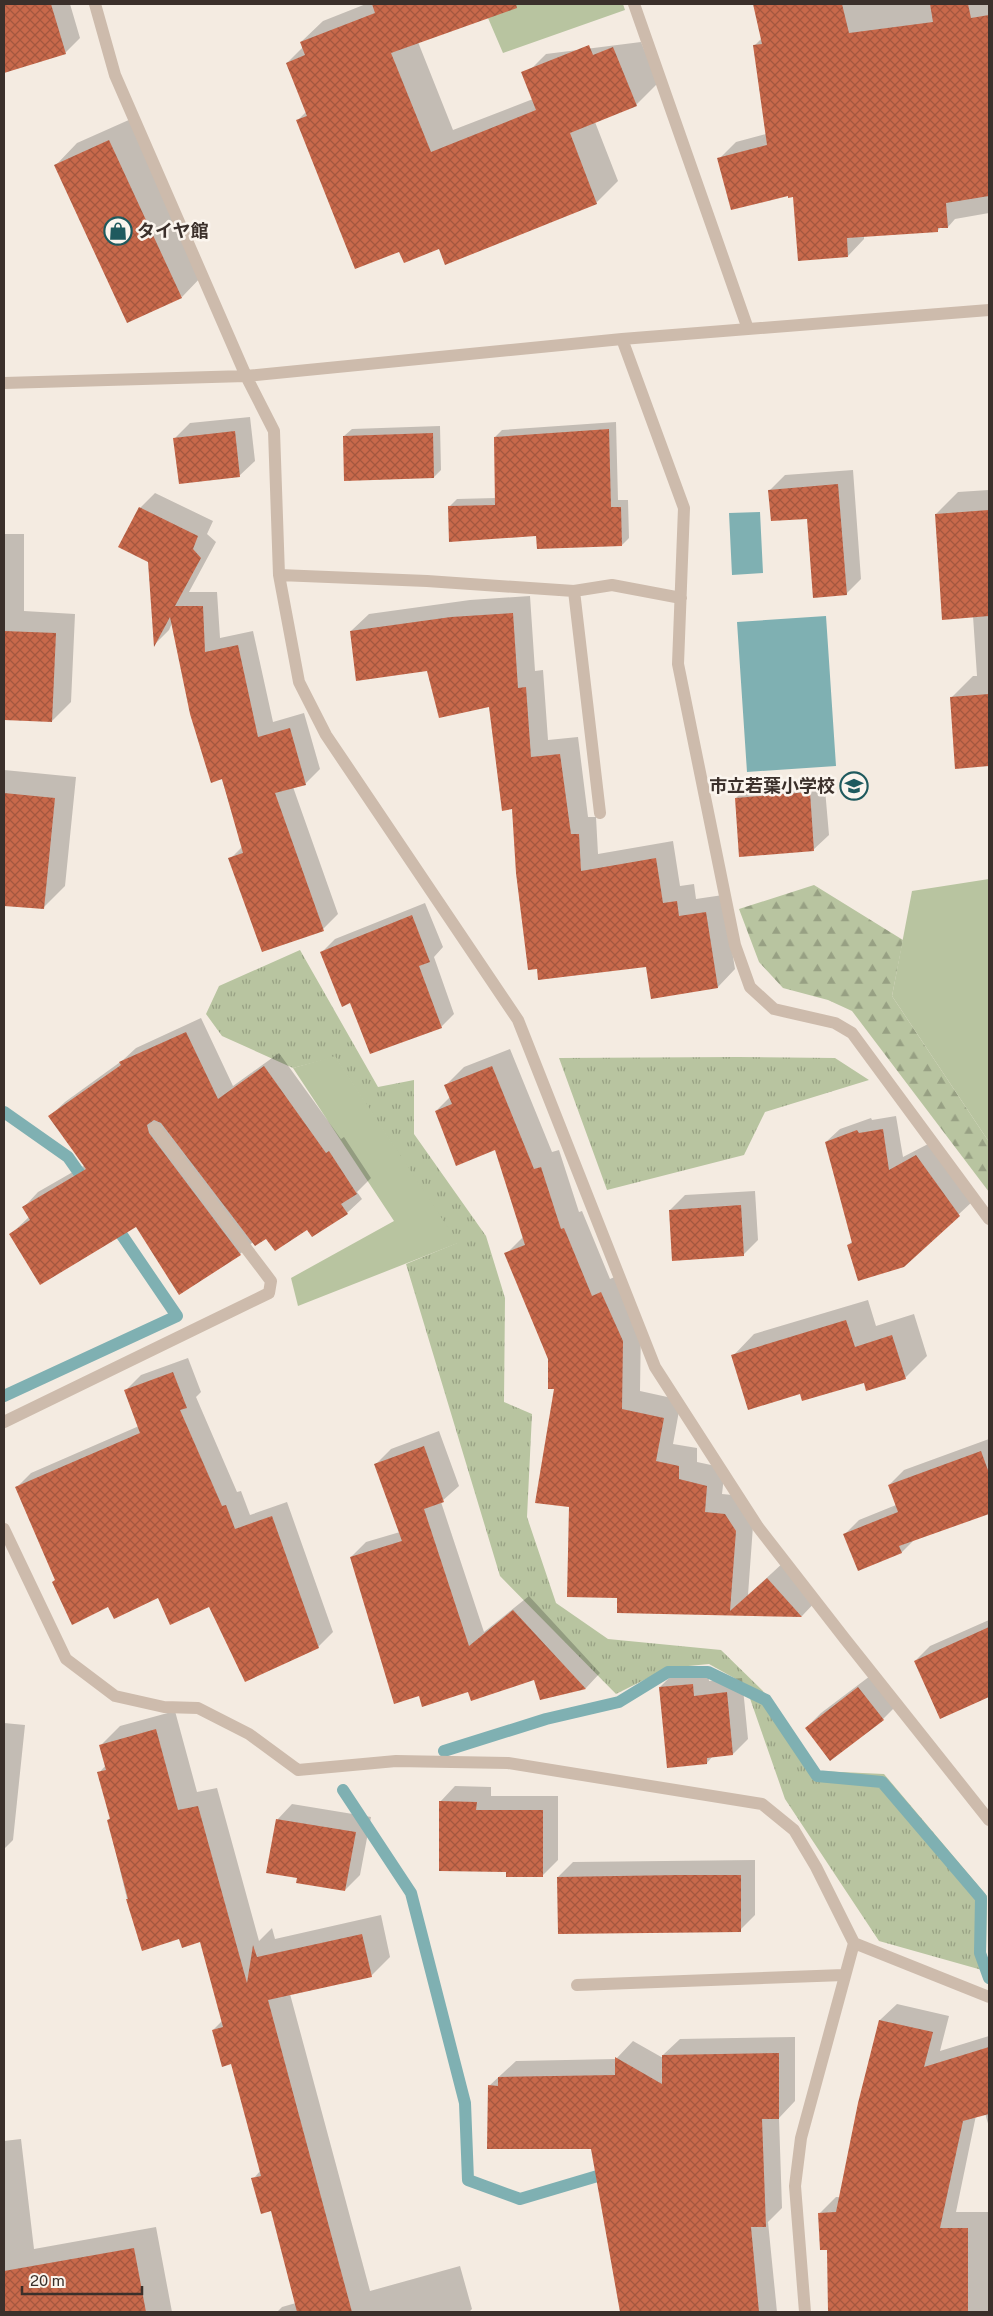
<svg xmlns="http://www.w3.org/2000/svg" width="993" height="2316" font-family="'Public Sans','Noto Sans JP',sans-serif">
<defs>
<pattern id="grass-tufts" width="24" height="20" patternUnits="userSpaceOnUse" patternTransform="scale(1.25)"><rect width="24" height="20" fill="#b8c4a0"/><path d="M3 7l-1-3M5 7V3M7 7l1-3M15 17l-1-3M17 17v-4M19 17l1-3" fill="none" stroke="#97a083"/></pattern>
<pattern id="forest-firs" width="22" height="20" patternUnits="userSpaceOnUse" patternTransform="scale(1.25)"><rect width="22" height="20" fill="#b8c4a0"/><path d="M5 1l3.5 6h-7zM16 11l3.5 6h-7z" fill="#97a083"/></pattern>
<pattern id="building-cross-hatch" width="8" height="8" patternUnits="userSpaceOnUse" patternTransform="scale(1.25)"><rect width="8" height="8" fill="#c8694b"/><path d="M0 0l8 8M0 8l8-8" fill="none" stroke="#a4573f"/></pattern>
</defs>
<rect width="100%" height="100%" fill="#f4ebe1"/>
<path fill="url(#grass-tufts)" d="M300,950L378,1087L414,1080V1134L486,1236L505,1298L504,1402L532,1414L527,1517L556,1603L608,1639L721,1650L770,1698L820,1771L884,1774L987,1896L986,1957L989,1963V1972L879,1941L785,1799L745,1684L709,1664L668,1668L616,1694L500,1576L406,1264L457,1243L335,1057L293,1068L222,1036L206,1014L219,986Z
M738,1057L835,1058L869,1080L765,1112L744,1155L607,1190L559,1058Z"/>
<path fill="url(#forest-firs)" d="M814,885L903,940L892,996L989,1142V1192L852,1011L828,1000L783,988L759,962L739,909Z"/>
<path fill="#b8c4a0" d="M482,4H623L625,10L503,53Z
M989,879V1142L892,996L912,891Z
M335,1056L458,1243L298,1306L291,1278L394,1221L293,1068Z"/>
<path fill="#7fb0b2" d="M760,512L763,573L732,575L729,513Z
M826,616L836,766L747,772L737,622Z"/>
<path fill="#0003" d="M4,4H70L80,38L65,53L4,72Z
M366,4H488L467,24L418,42L453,130L533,99L524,76L546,54L641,42L658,83L636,105L595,122L618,181L596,203L440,247L400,250L297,121L307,111L287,63L303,47L301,42L323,21Z
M754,4H989V213L955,219L948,227H941L937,231L864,236V239L848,256L794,196L719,159L736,142L766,134L754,46L762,38Z
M131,119L203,275L182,297L56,165L77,143Z
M250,417L255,461L239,476L175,438L190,423Z
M616,422L618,500H628L629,538L622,545L537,535L449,507L457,499L496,498L495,437L502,430Z
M440,426L441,470L434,477L344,436L352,429Z
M853,470L861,579L846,594L808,517L770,490L785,475Z
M989,490V765L956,767L951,698L973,676H977L973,616L936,514L958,492Z
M155,493L213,521L207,534L216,542L189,592H217L220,638L253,631L273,722L304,713L320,769L305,784L293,787L338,914L323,929L230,859L243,846L172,623L169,630L155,644L149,561L140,508Z
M4,534H24V611L75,614L71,702L52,721L4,719Z
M530,596L535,671L543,670L548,740L578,737L588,817H596L598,854L673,841L680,886L694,884L696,899L723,895L735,969L718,987L647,965L513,808L490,706L428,670L351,631L369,614L470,600Z
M4,770L76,777L65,886L43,908L4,905Z
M824,778L829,835L813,850L736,798L751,783Z
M425,903L443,947L434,957L454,1014L441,1027L351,1001L322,952L335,939Z
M201,1018L233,1086L279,1053L341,1139L344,1137L371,1178L357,1192L362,1199L347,1213L307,1228L253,1242L240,1254L179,1293L136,1225L11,1234L30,1216L24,1207L38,1192L85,1165L50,1116L65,1102L123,1060L136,1048Z
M510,1049L552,1152L559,1150L579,1212L582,1211L610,1279L619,1275L641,1323L640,1391L681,1400L673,1444L697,1448V1462L725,1468L722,1494L743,1496L754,1512L748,1595L785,1561L819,1598L802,1616L618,1612V1597L570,1506L555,1387L550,1359L506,1254L524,1236L496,1148L436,1111L450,1097L446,1085L464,1067Z
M896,1116L903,1157L930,1143L973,1201L903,1266L848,1245L853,1241L826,1142L840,1129L871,1118L872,1120Z
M755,1191L758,1240L743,1255L670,1210L685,1195Z
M868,1300L876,1326L914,1314L927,1356L905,1378L864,1381L801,1393L733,1356L754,1334Z
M188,1358L201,1392L196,1397L237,1492L241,1491L250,1515L287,1502L333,1632L318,1647L209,1605L158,1596L109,1606L16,1488L31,1473L139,1426L126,1390L141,1375Z
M439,1431L459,1486L441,1502L484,1632L529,1596L600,1673L586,1688L541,1699L535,1678L469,1691L419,1695L351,1557L366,1542L400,1532L376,1464L391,1449Z
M989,1439V1513L915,1539L902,1552L859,1569L844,1535L859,1520L896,1505L889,1485L904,1470Z
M989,1620V1696L940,1718L915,1661L930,1646Z
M708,1669L709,1681L742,1678L748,1739L733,1754L713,1756L707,1763L660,1687L675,1672Z
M874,1673L898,1704L883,1719L806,1728L821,1713Z
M175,1711L197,1792L217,1788L259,1941L272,1928L275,1939L381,1915L390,1957L371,1976L290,1994L370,2291L460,2266L472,2309L469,2312H277L282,2307L296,2303L272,2210L253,2179L261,2170L232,2063L213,2030L223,2020L201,1941L180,1937L127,1899L108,1820L111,1817L99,1773L106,1765L101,1745L120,1726Z
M4,1723L25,1725L13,1840L4,1849Z
M455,1786L491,1787V1796H558V1860L543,1875L508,1871L440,1802Z
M292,1804L371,1817L360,1875L345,1890L277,1820Z
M755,1860V1915L740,1930L558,1877L573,1862Z
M897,2004L949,2016L940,2051L989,2036V2127L980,2096L956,2212H989V2312H829L828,2249L819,2214L836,2197H841L880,2020Z
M795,2037V2101L779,2118L782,2208L768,2222L777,2312H621L592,2148L489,2086L516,2061L616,2059L633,2041L663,2058V2055L680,2039Z
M21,2139L34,2249L156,2227L172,2312H4V2141Z"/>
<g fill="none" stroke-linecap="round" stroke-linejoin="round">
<path stroke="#7fb0b2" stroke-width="12" d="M4,1112L68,1157L89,1187
M4,1396L177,1316L113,1222
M444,1751L546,1719L619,1702L668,1672H708L766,1700L817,1776L882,1782L981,1898L980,1953L989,1978
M343,1790L411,1893L465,2103L468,2180L520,2199L611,2172"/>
</g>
<path fill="url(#building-cross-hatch)" d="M4,4H51L66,54L4,73Z
M372,4H516L517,8L391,53L431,152L536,110L521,72L589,45L593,55L613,47L637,106L570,133L597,204L445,265L439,249L404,263L399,252L355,269L296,120L307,116L286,63L305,55L300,42L375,13Z
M753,4H842L849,33L933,22L930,4H968L971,18L989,15V196L946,203L948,228H938V232L847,238L848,257L798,261L793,197L788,198V196L731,210L717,158L767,145L753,45L762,44Z
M109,140L182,298L127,323L54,165Z
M609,429L611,507H621L622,546L537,549L536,536L449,542L448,506L495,505L494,437Z
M235,431L240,477L179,484L173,438Z
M433,433L434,478L344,481L343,436Z
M838,484L847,595L813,598L807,519L771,521L768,490Z
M139,507L198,536L193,549L201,558L175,606H203L205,652L238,645L258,737L290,728L306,785L275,793L324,931L262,952L228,858L243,853L222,779L211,783L190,714L170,617L154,647L148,562L118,547Z
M989,510V616L942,620L935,514Z
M513,613L518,688L526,687L531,757L560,754L571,834H579L581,871L656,858L663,903L677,901L679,916L706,912L718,988L651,999L646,967L538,980L537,969L528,970L516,873L512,809L502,811L489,707L439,718L427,671L356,681L350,631L451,617Z
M4,631L56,633L52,722L4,720Z
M989,694V766L955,769L950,697Z
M810,792L814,851L739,857L735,798Z
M4,793L55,798L44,909L4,906Z
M412,915L430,962L419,966L442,1028L370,1054L350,1003L342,1007L320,952Z
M186,1032L218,1099L264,1066L326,1153L329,1151L357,1194L341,1204L348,1214L312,1237L307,1230L275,1251L266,1239L255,1246L161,1123L154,1120L147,1125L149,1133L241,1255L179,1295L136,1227L40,1285L9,1234L30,1220L22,1207L86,1169L48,1116L121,1065L119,1062Z
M492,1066L534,1169L541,1167L561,1229L564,1228L592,1296L601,1292L623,1341L622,1409L664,1418L656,1461L679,1466V1479L707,1486L705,1512L725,1514L736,1531L730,1611L767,1578L802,1617L617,1613V1598L567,1597L569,1507L535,1503L554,1389H548V1359L504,1253L525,1245L495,1150L456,1166L435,1111L452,1104L444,1085Z
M883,1129L889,1170L916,1155L960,1216L904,1267L858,1281L847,1245L852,1243L825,1142L857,1130L859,1133Z
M741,1205L744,1256L672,1261L669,1210Z
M846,1320L855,1347L892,1335L906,1379L866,1391L864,1383L802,1401L800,1394L748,1410L731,1355Z
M173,1372L187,1408L180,1410L222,1506L226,1505L235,1529L272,1516L319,1648L245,1682L209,1607L170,1625L158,1598L114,1619L108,1607L72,1625L52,1582L55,1580L15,1487L140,1433L124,1390Z
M424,1446L444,1502L424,1509L469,1646L513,1610L586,1689L540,1700L534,1680L471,1701L468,1692L422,1707L419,1696L394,1704L350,1557L402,1541L374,1464Z
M981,1451L989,1473V1514L899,1546L902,1553L858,1571L843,1534L898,1512L888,1485Z
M989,1627V1697L940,1719L914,1661Z
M693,1684L694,1696L727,1692L733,1755L707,1758V1764L667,1768L659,1687Z
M858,1687L884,1720L830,1761L805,1728Z
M156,1729L178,1810L198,1806L247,1983L253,1945L257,1957L362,1934L372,1977L268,2000L352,2312H297L271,2211L261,2214L251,2178L261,2176L231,2064L222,2067L212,2030L223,2027L200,1942L182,1948L179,1939L142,1951L126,1899H128L107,1820L110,1819L97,1772L106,1770L99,1745Z
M439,1801L477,1802L476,1810H543V1877H506V1872L439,1871Z
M276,1819L356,1832L345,1891L296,1883L297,1878L266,1873Z
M678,1875H741V1932L558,1934L557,1877Z
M879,2020L933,2032L924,2067L989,2047V2114L963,2121L940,2228H968V2312H828L827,2250H820L818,2213L836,2212L858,2103Z
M779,2053V2119H762L766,2227H751L759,2312H620L591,2149H487L488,2085L498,2086V2077L615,2075V2057L662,2084V2055Z
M134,2248L146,2312H4V2271Z"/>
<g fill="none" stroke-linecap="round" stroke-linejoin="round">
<path stroke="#cdbbac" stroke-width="12" d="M95,4L115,75L246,376L274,431L279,575L299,682L326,735L518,1020L655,1367L758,1527L845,1639L989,1820
M634,4L748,329
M622,339L684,508L678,664L735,945L750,987L774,1009L835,1023L852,1033L989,1219
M4,383L246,376L622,339L989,310
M279,575L427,581L574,591L612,585L681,598
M574,591L600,813
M4,1422L269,1293L271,1281L155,1128
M4,1529L66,1659L115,1696L164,1707L198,1708L249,1734L298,1770L396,1761L508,1763L762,1804L794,1830L816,1867L854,1943L989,1997
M577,1985L844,1975
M805,2312L795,2186L801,2138L854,1943"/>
</g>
<defs>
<g id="shop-ring" transform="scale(1.4375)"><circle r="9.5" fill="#fbf5ee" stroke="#1f5a5e" stroke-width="1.5"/><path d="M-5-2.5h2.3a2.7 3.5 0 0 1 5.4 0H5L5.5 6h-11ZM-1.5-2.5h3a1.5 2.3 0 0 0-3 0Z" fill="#1f5a5e"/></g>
<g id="school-ring" transform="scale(1.4375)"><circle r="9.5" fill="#fbf5ee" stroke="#1f5a5e" stroke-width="1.5"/><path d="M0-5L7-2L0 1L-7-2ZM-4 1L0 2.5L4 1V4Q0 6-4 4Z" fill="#1f5a5e"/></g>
</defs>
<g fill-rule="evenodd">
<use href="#shop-ring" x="118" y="231"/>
<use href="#school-ring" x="854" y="786"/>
</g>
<g text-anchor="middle" stroke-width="5" stroke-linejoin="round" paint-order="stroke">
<g font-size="18" font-weight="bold" fill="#3b302b" stroke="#fbf5ee" text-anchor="start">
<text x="137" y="237">タイヤ館</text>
<text x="835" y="792" text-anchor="end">市立若葉小学校</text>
</g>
</g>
<rect width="993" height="2316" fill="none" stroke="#3b302b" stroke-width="10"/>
<path d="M22 2286v8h120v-8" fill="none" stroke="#3b302b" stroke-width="2.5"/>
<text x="30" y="2286" font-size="15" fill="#3b302b" stroke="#fbf5ee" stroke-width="4" paint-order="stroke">20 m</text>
</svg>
